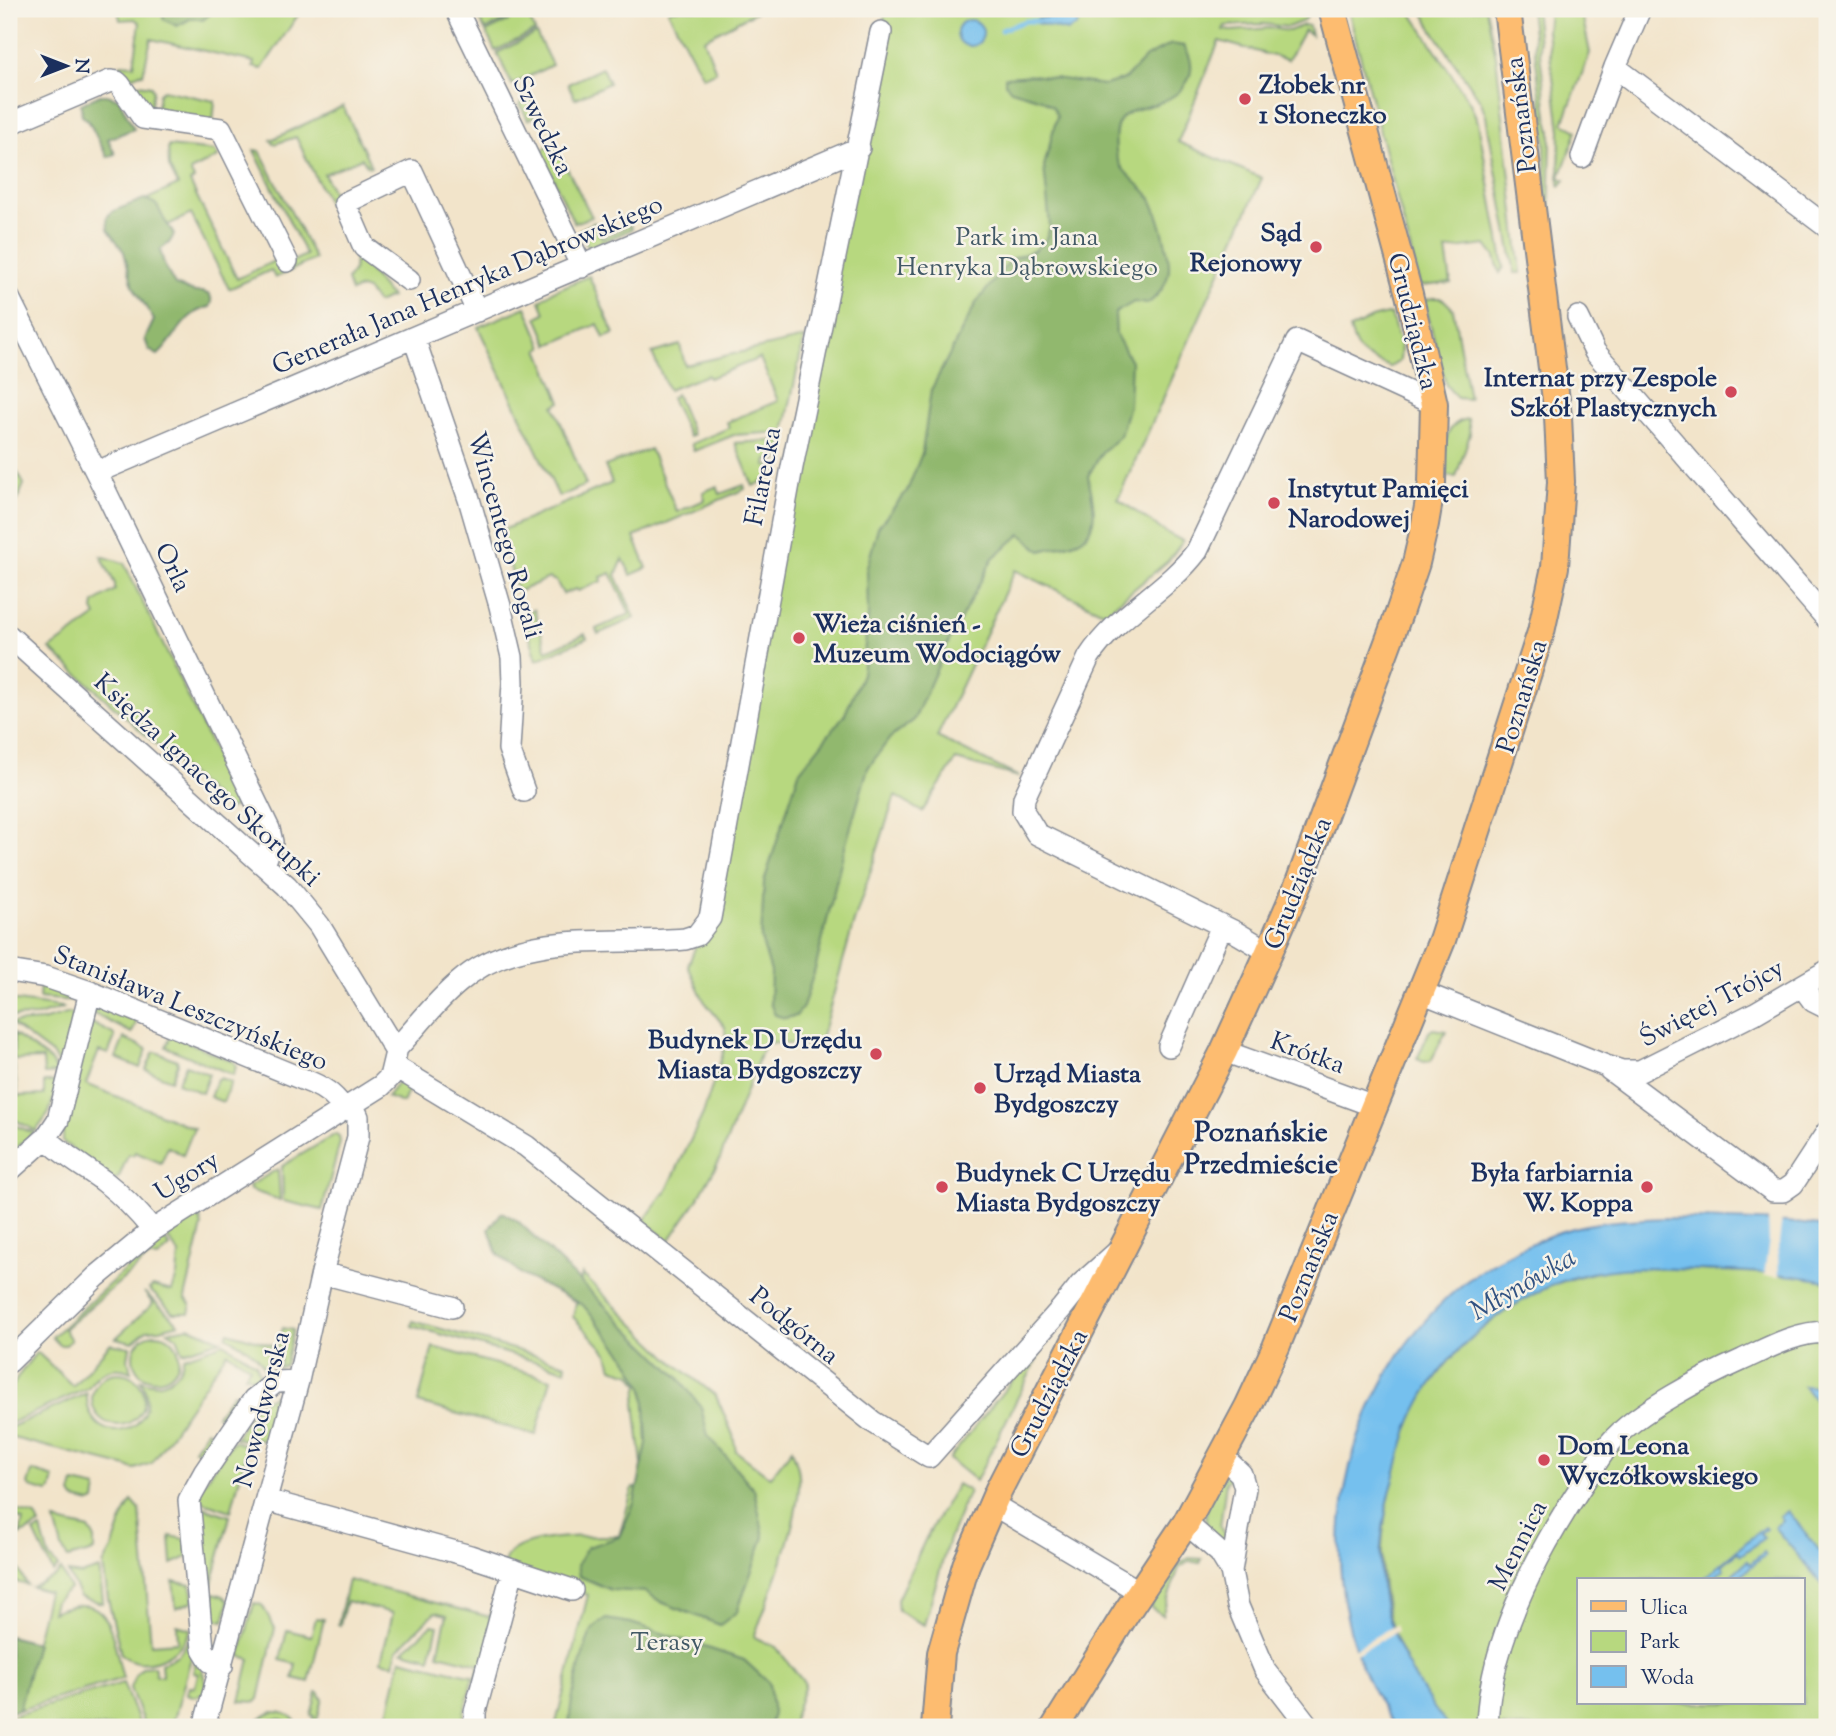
<svg xmlns="http://www.w3.org/2000/svg" width="1836" height="1736" font-family="'Sorts Mill Goudy',serif">
<rect width="100%" height="100%" fill="#f7f3e8"/>
<filter id="ink" filterUnits="userSpaceOnUse"><feTurbulence type="fractalNoise" baseFrequency=".0143" numOctaves="2"/><feDisplacementMap in="SourceGraphic" scale="14" xChannelSelector="R" yChannelSelector="G"/><feConvolveMatrix kernelMatrix="1 2 1 2 8 2 1 2 1" color-interpolation-filters="sRGB"/></filter>
<filter id="wash" filterUnits="userSpaceOnUse"><feTurbulence type="fractalNoise" baseFrequency=".00686" numOctaves="4" result="noise"/><feDisplacementMap in="SourceGraphic" scale="28" xChannelSelector="R" yChannelSelector="G"/><feGaussianBlur stdDeviation="1.57" result="paint"/><feColorMatrix in="noise" values="0 0 0 0 0 0 0 0 0 0 0 0 0 0 0 0 0 1.4 0 .05"/><feComposite in="paint" operator="in"/></filter>
<g filter="url(#wash)">
<rect width="100%" height="100%" fill="#f2e4ca"/>
<path fill="#b7d87f" stroke="#69846e" stroke-width="2" fill-rule="evenodd" d="M118,9H302L262,69L253,67L254,62L151,39L143,74L140,73L120,82L121,64L134,65L140,23L135,19L120,20Z
M474,9H524L525,10L485,30Z
M672,9H761L704,39L716,72L703,77L668,11Z
M886,9H1304L1307,17L1301,22L1288,27L1263,24L1225,26L1223,30L1231,31L1270,28L1289,31L1304,25L1309,26L1311,35L1304,30L1288,60L1219,41L1178,142L1262,178L1118,499L1165,532L1183,541L1168,561L1105,613L1015,570L937,737L1019,777L956,760L922,812L895,796L854,922L819,1046L765,1042L719,1161L697,1200L669,1241L644,1221L663,1194H665L703,1114L726,1044L725,1027L704,1001L688,966L698,940Z
M1348,9H1409L1470,103L1478,122L1504,267L1500,273L1495,257L1486,245L1446,250L1451,283L1420,286Z
M1422,9H1486L1496,56L1521,273H1515L1486,116L1481,102L1432,29Z
M1530,9H1535L1547,115L1551,132L1549,232L1546,231L1545,134Z
M1549,9H1581L1590,53L1563,123L1577,131L1560,177L1565,180L1560,186L1559,184L1560,130L1547,31Z
M526,12L535,31L495,51L486,32Z
M536,33L552,65L512,85L497,53Z
M602,68L609,83L575,99L568,84Z
M139,84L151,86L153,90L150,112L132,87Z
M163,90L215,101L213,123L156,115L159,93Z
M531,97L539,114L528,120L520,104Z
M343,106L371,166L368,167L362,158L324,174L370,272L391,297L377,303L367,290L361,288L351,292L347,280L354,270L355,258L296,137L274,144L271,140Z
M553,141L592,217L574,223L541,152Z
M168,146L215,151L218,157L190,171L194,179L190,182L237,279L276,260L280,267L306,255L254,150L260,151L315,259L275,278L271,270L229,289L191,214L168,225L145,200L178,185L169,167Z
M594,222L602,238L630,225L632,229L589,248L579,230Z
M589,276L614,334L604,338L598,324L549,345L537,317L545,313L540,301L551,292Z
M1433,298H1442L1453,309L1469,399L1457,398L1446,385L1424,300Z
M526,307L543,347L539,349L561,402L554,406L586,485L559,497L478,327Z
M1387,314L1391,315L1401,347L1400,361L1390,367C1365,355 1358,359 1350,329L1372,318Z
M804,338L784,432L734,435L694,451L691,444L729,428L727,422L778,401L760,358L709,378L707,375L668,390L652,353L680,345L685,365Z
M676,394L693,435L689,437L671,398Z
M1468,419L1470,434L1456,477L1445,476C1445,455 1440,423 1468,419Z
M783,440L778,460L767,459L766,466L777,468L775,476L753,486L735,443Z
M650,449L677,512L705,500L703,492L717,486L720,494L744,485L745,489L634,537L647,568L631,575L623,559L616,575L635,618L598,634L596,629L630,614L611,573L601,577L602,581L578,591L576,589L563,594L556,581L549,578L517,592L500,528L505,529L612,483L605,466Z
M9,450L15,461L12,463L24,484L17,501L9,494Z
M101,556L124,563L237,799L236,806L228,809L50,649L96,616L93,610L94,603L115,590V584Z
M534,609L547,651L585,634L587,638L537,660L523,613Z
M40,986L72,997L75,1001L39,998Z
M9,1000L61,1007L63,1008L38,1016L9,1017Z
M100,1006L135,1020L136,1023L132,1033L90,1012Z
M70,1013L74,1016L61,1070L53,1055L10,1023L42,1021Z
M90,1022L113,1034L115,1037L108,1054L99,1051L86,1084L194,1128L183,1155L168,1147L161,1163L135,1152L133,1155H128L119,1177L114,1180L63,1142V1119Z
M1433,1029L1446,1031L1431,1061L1424,1062L1417,1059L1429,1032Z
M9,1031L50,1060L58,1073L44,1074L43,1059L14,1060V1036H9Z
M171,1035L234,1062L236,1067L233,1075L166,1047Z
M124,1038L147,1049L140,1068L116,1058Z
M156,1052L177,1060L178,1064L171,1080L146,1070L153,1053Z
M9,1063H14L18,1096L44,1095V1082H58L49,1113L36,1131L9,1117Z
M186,1065L209,1074L202,1093L177,1083Z
M220,1078L231,1082L223,1102L210,1097L217,1079Z
M400,1080L411,1084L403,1103L387,1097Z
M9,1123L34,1133L14,1150L9,1141Z
M336,1134L339,1136L340,1142L322,1210L283,1201L282,1166Z
M278,1169L280,1200L250,1190L249,1186Z
M199,1215L202,1226L185,1298L191,1305L189,1313H173L149,1289L153,1286L172,1291L177,1275L179,1254L167,1237Z
M164,1239L170,1247L158,1258L149,1257L64,1329L71,1340L66,1345H60L52,1337L129,1266Z
M1623,1267L1790,1274L1827,1281V1387L1804,1386L1827,1415V1727H1448C1382,1643 1366,1573 1396,1470C1402,1448 1408,1424 1419,1404C1448,1351 1504,1303 1561,1282C1581,1275 1602,1271 1623,1267ZM1579,1580H1803V1703H1579Z
M582,1274L673,1362L716,1396L733,1435L736,1451L770,1477L792,1449C794,1457 799,1467 799,1475C802,1516 769,1598 754,1637L776,1647L805,1684L791,1727H555L588,1595L503,1566C505,1563 505,1559 507,1556C522,1534 594,1536 619,1536L633,1488L645,1491L635,1403L639,1384L632,1374L612,1368L608,1354L573,1317Z
M144,1292L179,1324L160,1329L147,1330L132,1342L116,1338L153,1304Z
M413,1321L566,1364L565,1370L412,1326Z
M189,1327L221,1340L183,1352L177,1337L168,1331Z
M283,1328L293,1330L285,1365L278,1368L281,1359L274,1357Z
M228,1332L272,1345L265,1372C261,1354 241,1345 226,1336Z
M133 1357a23 23 0 1 1 46 0a23 23 0 1 1-46 0Z
M224,1343L256,1364L262,1381L245,1375L250,1367L227,1352L152,1463L135,1469L9,1437V1428L87,1393C85,1454 168,1435 141,1380C162,1389 179,1379 184,1357Z
M110,1344L130,1347L128,1359L131,1372C113,1364 97,1372 88,1388L9,1424C9,1387 13,1380 37,1352L73,1386Z
M433,1347L551,1379L536,1435L418,1403Z
M1038,1348L1041,1351L976,1481L949,1459Z
M92 1399a26 26 0 1 1 52 0a26 26 0 1 1-52 0Z
M233,1393L241,1401L231,1419L217,1415Z
M274,1395L277,1397L266,1441L251,1437L249,1441L235,1438L256,1405Z
M207,1430L216,1438L208,1455L194,1449Z
M233,1441L248,1446L231,1511L193,1499Z
M32,1471L54,1478L51,1490L48,1492L30,1487L28,1484Z
M1227,1471L1231,1478L1226,1482L1220,1527L1230,1543L1228,1547C1222,1541 1212,1535 1208,1528C1199,1509 1218,1486 1227,1471Z
M74,1483L97,1488L95,1501L91,1503L74,1499L71,1494Z
M957,1484L969,1491L949,1539L924,1625L898,1611L897,1600L926,1538Z
M132,1501L140,1510L151,1644L178,1642L177,1625L191,1629C182,1654 144,1675 121,1654L108,1599L103,1565L112,1549L123,1517Z
M193,1504L230,1516L211,1587L200,1585Z
M9,1509L36,1516L40,1525L20,1535L23,1520L9,1516Z
M55,1521L89,1529L94,1537V1551L68,1558L62,1548Z
M41,1529L49,1557L58,1567L53,1572L34,1532Z
M170,1536L186,1539L188,1557L172,1564Z
M1189,1558L1202,1559L1200,1563L1190,1561L1179,1568L1162,1615L1150,1607L1175,1567Z
M9,1561L15,1563L27,1585L9,1580Z
M99,1569L103,1601L102,1603L80,1597L68,1573L81,1575Z
M61,1570L70,1589L55,1601L52,1612C113,1587 110,1633 123,1678L19,1710L48,1592L32,1587L55,1576Z
M502,1570L479,1720L512,1727H467L479,1664L438,1654L447,1615L435,1612L397,1650L394,1664L381,1661L393,1613L346,1601L340,1625L338,1624L348,1580L490,1617Z
M173,1581L191,1585L193,1601L176,1608Z
M214,1593L224,1596L229,1602L224,1621L208,1618Z
M254,1603L262,1605L275,1628L259,1699L256,1702L240,1701L250,1659L240,1656Z
M316,1618L324,1619L309,1682L293,1678L296,1664L280,1660L287,1630L311,1636Z
M432,1625L438,1626L430,1658L403,1651Z
M195,1633L196,1640L172,1727H145L130,1688L136,1674L143,1667L154,1666L156,1676L162,1675L161,1664L178,1655Z
M198,1654L205,1681L208,1683L203,1694L196,1697L187,1694L189,1686L195,1687L198,1674L193,1672Z
M401,1659L473,1676L461,1727H449L388,1713Z
M123,1683L140,1727H9V1717Z
M317,1692L320,1693V1697L323,1698L315,1727H311L314,1716L311,1715Z
M273,1712C284,1712 295,1716 299,1727H289L287,1722L281,1719L271,1720L268,1724L258,1722L257,1727H253L260,1718Z"/>
<path fill="#91b86e" stroke="#567466" stroke-width="2" d="M164,9H216L203,20L192,18L177,26L163,19Z
M1171,44L1184,46C1201,71 1186,93 1159,103C1148,107 1134,108 1124,116C1114,124 1115,139 1116,151C1117,171 1139,182 1150,197C1158,210 1170,254 1169,269C1168,283 1158,297 1147,304L1134,302L1115,313L1116,335L1131,361L1129,405L1120,436L1102,452L1088,476C1092,496 1102,527 1080,540C1069,546 1053,547 1041,551L1021,534L993,558L949,641L914,720L890,738L868,768L843,854L816,966L803,1007L796,1016L785,1018L775,1015L770,1003L771,972L761,939L764,882L799,772L845,714L862,674L868,616L867,567L878,527L907,491L922,453L931,390L976,303L1011,259L1033,251L1045,241L1050,227L1044,166L1057,116L1053,107L1041,99L1011,90L1005,83V77L1033,75L1104,85L1125,79L1146,57Z
M100,95H107L119,99L134,129L108,139L115,154L107,157L88,120L82,116L81,104Z
M144,199C161,205 156,205 164,219C167,225 171,228 174,235L169,243L160,250L165,267L175,285L194,292H203L210,295L212,302L210,307C184,311 176,339 158,355L149,350L145,339L154,320L133,286L124,252L108,229L107,217L113,211Z
M502,1212L518,1221L678,1377L701,1407L708,1436L754,1489L764,1537L737,1612L720,1625L661,1602L646,1592L611,1590L579,1576L577,1565L587,1547L619,1537L634,1503L647,1443L644,1389L626,1357L583,1305L522,1275L497,1253L489,1229Z
M606,1619L631,1623L744,1660L769,1683L773,1714L769,1727H570C567,1712 584,1642 593,1629C596,1625 602,1622 606,1619Z
M9,1636L36,1643L19,1710L9,1712Z"/>
<path fill="#75c0ee" stroke="#4878a6" stroke-width="2" d="M1053,16L1074,17L1078,23L1077,26L1067,31L1036,23V19Z
M957 33a13 13 0 1 1 26 0a13 13 0 1 1-26 0Z
M1664,1218L1787,1222L1827,1227V1281C1785,1273 1744,1271 1701,1270C1653,1268 1606,1264 1560,1282C1504,1304 1446,1351 1419,1405C1407,1427 1401,1452 1395,1475C1384,1511 1378,1548 1381,1585C1387,1637 1417,1687 1448,1727H1395C1299,1592 1334,1395 1457,1289C1483,1266 1517,1249 1549,1236C1583,1221 1627,1220 1664,1218Z
M1804,1386L1827,1387V1415Z
M1788,1511L1827,1560V1590L1774,1527L1783,1521L1780,1517Z
M1764,1527L1766,1529L1760,1534L1764,1538L1741,1555L1738,1552L1722,1565L1724,1569L1710,1580H1705L1703,1579Z
M1764,1552L1766,1555L1734,1580H1726L1747,1561L1750,1564Z"/>
<path fill="#f2e4ca" d="M1768,1218H1782L1778,1251L1779,1277L1764,1276L1769,1240Z
M1395,1625L1397,1631L1354,1655L1352,1650Z"/>
<g fill="none" stroke-linecap="round" stroke-linejoin="round">
<path stroke="#75c0ee" stroke-width="5" d="M1001,30L1025,21H1036"/>
</g>
</g>
<g filter="url(#ink)">
<g fill="none" stroke-linecap="round" stroke-linejoin="round">
<g stroke="#868a94" stroke-width="24">
<path id="minor" d="M456,9L582,267
M1615,67L1827,227
M9,124L110,81L117,82L120,85L143,118L221,129L287,261
M1582,157L1615,67L1640,9
M409,280L364,247L345,203L412,171L477,311
M9,298L105,490L269,829L272,842L264,865
M1578,317L1595,352L1827,619
M414,338L469,499L500,606L512,657L513,683L509,749L524,791
M97,472L859,148
M9,636L287,886L319,925L395,1050
M1269,952L1237,933L1037,834L1023,811L1024,798L1089,657C1117,614 1166,592 1197,551L1297,341L1434,404
M9,971L46,977L90,992L312,1083C326,1089 336,1096 343,1109
M1802,986L1813,1001L1827,1008
M1421,992L1606,1066L1622,1071H1640L1755,1013L1827,971
M1169,1046L1222,926
M395,1050C416,1028 435,1002 458,983C520,928 608,946 685,939L697,935L710,918L792,467L881,32
M1224,1051L1374,1106
M394,1066L526,1146L873,1422L929,1457L1062,1308L1081,1284L1117,1252
M1609,1069L1773,1191H1783L1793,1184L1827,1132
M46,1138C64,1156 85,1167 105,1182C123,1196 138,1212 153,1230
M9,1171L46,1138L58,1120L90,992
M322,1273L452,1307
M9,1362L96,1277L153,1230L381,1086L390,1077L396,1052
M1223,1457L1241,1474L1245,1488L1231,1571L1238,1606L1265,1670L1309,1727
M266,1500L470,1556L572,1590
M992,1504L1140,1592
M1186,1523L1220,1553L1231,1571
M222,1666L211,1662L203,1649L189,1500L204,1473L254,1399L276,1382L298,1381
M204,1727L298,1381L322,1273L358,1137V1117L352,1104
M475,1727V1712L513,1570
M1487,1727C1489,1642 1538,1551 1584,1482C1593,1469 1601,1454 1611,1442C1636,1412 1706,1376 1742,1360C1770,1347 1796,1332 1827,1332"/>
</g>
<g stroke="#868a94" stroke-width="30">
<path id="major" d="M935,1727L941,1653L966,1565L999,1489L1224,1051L1269,952L1299,883L1399,613L1416,563L1425,524L1432,483L1434,404L1409,294L1332,9
M1055,1727L1128,1610L1186,1523L1248,1407L1276,1347L1442,940L1541,632L1555,567L1561,482L1558,416L1507,9"/>
</g>
<use href="#minor" stroke="#fff" stroke-width="21"/>
<use href="#major" stroke="#fdbc6f" stroke-width="26"/>
</g>
</g>
<g fill="#d1495b" stroke="#f7f3e8" stroke-width="2.5">
<circle cx="1245" cy="99" r="7"/>
<circle cx="1316" cy="247" r="7"/>
<circle cx="1731" cy="392" r="7"/>
<circle cx="1274" cy="503" r="7"/>
<circle cx="799" cy="638" r="7"/>
<circle cx="876" cy="1054" r="7"/>
<circle cx="980" cy="1088" r="7"/>
<circle cx="942" cy="1187" r="7"/>
<circle cx="1647" cy="1187" r="7"/>
<circle cx="1544" cy="1460" r="7"/>
</g>
<g text-anchor="middle" stroke-width="5" stroke-linejoin="round" paint-order="stroke">
<g font-size="26" font-weight="bold" fill="#1b2f5e" stroke="#f7f3e8" text-anchor="start">
<text x="1259" y="93">Złobek nr<tspan x="1259" dy="30">1 Słoneczko</tspan></text>
<text x="1302" y="241" text-anchor="end">Sąd<tspan x="1302" dy="30">Rejonowy</tspan></text>
<text x="1717" y="386" text-anchor="end">Internat przy Zespole<tspan x="1717" dy="30">Szkół Plastycznych</tspan></text>
<text x="1288" y="497">Instytut Pamięci<tspan x="1288" dy="30">Narodowej</tspan></text>
<text x="813" y="632">Wieża ciśnień -<tspan x="813" dy="30">Muzeum Wodociągów</tspan></text>
<text x="862" y="1048" text-anchor="end">Budynek D Urzędu<tspan x="862" dy="30">Miasta Bydgoszczy</tspan></text>
<text x="994" y="1082">Urząd Miasta<tspan x="994" dy="30">Bydgoszczy</tspan></text>
<text x="956" y="1181">Budynek C Urzędu<tspan x="956" dy="30">Miasta Bydgoszczy</tspan></text>
<text x="1633" y="1181" text-anchor="end">Była farbiarnia<tspan x="1633" dy="30">W. Koppa</tspan></text>
<text x="1558" y="1454">Dom Leona<tspan x="1558" dy="30">Wyczółkowskiego</tspan></text>
</g>
<g font-size="26" fill="#1b2f5e" stroke="#f7f3e8">
<text transform="translate(1520 115) rotate(-97)" y="9">Poznańska</text>
<text transform="translate(544 125) rotate(64)" y="9">Szwedzka</text>
<text transform="translate(467 284) rotate(-23)" y="9">Generała Jana Henryka Dąbrowskiego</text>
<text transform="translate(1414 321) rotate(76)" y="9">Grudziądzka</text>
<text transform="translate(762 476) rotate(-79)" y="9">Filarecka</text>
<text transform="translate(506 535) rotate(74)" y="9">Wincentego Rogali</text>
<text transform="translate(174 567) rotate(64)" y="9">Orla</text>
<text transform="translate(1521 696) rotate(-73)" y="9">Poznańska</text>
<text transform="translate(208 779) rotate(43)" y="9">Księdza Ignacego Skorupki</text>
<text transform="translate(1297 883) rotate(-68)" y="9">Grudziądzka</text>
<text transform="translate(1711 1002) rotate(-28)" y="9">Świętej Trójcy</text>
<text transform="translate(191 1007) rotate(22)" y="9">Stanisława Leszczyńskiego</text>
<text transform="translate(1308 1052) rotate(20)" y="9">Krótka</text>
<text transform="translate(186 1175) rotate(-32)" y="9">Ugory</text>
<text transform="translate(1308 1266) rotate(-68)" y="9">Poznańska</text>
<text transform="translate(795 1325) rotate(39)" y="9">Podgórna</text>
<text transform="translate(1048 1393) rotate(-63)" y="9">Grudziądzka</text>
<text transform="translate(261 1409) rotate(-76)" y="9">Nowodworska</text>
<text transform="translate(1517 1545) rotate(-63)" y="9">Mennica</text>
</g>
<g font-size="26" fill="#425966" stroke="#f7f3e8">
<text x="1027" y="245">Park im. Jana<tspan x="1027" dy="30">Henryka Dąbrowskiego</tspan></text>
<text x="667" y="1650">Terasy</text>
</g>
<g font-size="28" font-weight="bold" fill="#1b2f5e" stroke="#f7f3e8">
<text x="1261" y="1141">Poznańskie<tspan x="1261" dy="32">Przedmieście</tspan></text>
</g>
<g font-size="28" font-style="italic" fill="#325382" stroke="#f7f3e8">
<text transform="translate(1522 1283) rotate(-30)" y="10">Młynówka</text>
</g>
</g>
<rect width="1836" height="1736" fill="none" stroke="#f7f3e8" stroke-width="35"/>
<rect x="1577" y="1578" width="228" height="126" fill="#f7f3e8" stroke="#9fa5b1" stroke-width="2"/>
<rect x="1591" y="1601" width="35" height="10" fill="#fdbc6f" stroke="#9fa5b1" stroke-width="2"/>
<text x="1640" y="1614" font-size="21" fill="#1b2f5e">Ulica</text>
<rect x="1591" y="1631" width="35" height="21" fill="#b7d87f" stroke="#9fa5b1" stroke-width="2"/>
<text x="1640" y="1648" font-size="21" fill="#1b2f5e">Park</text>
<rect x="1591" y="1666" width="35" height="21" fill="#75c0ee" stroke="#9fa5b1" stroke-width="2"/>
<text x="1640" y="1684" font-size="21" fill="#1b2f5e">Woda</text>
<g transform="translate(66 66) rotate(90)" stroke="#f7f3e8" stroke-width="5" paint-order="stroke">
<path d="M0-5L12 26L0 18L-12 26Z" fill="#1b2f5e"/>
<text y="-10" font-size="19" font-weight="bold" text-anchor="middle" fill="#1b2f5e">N</text>
</g>
</svg>
